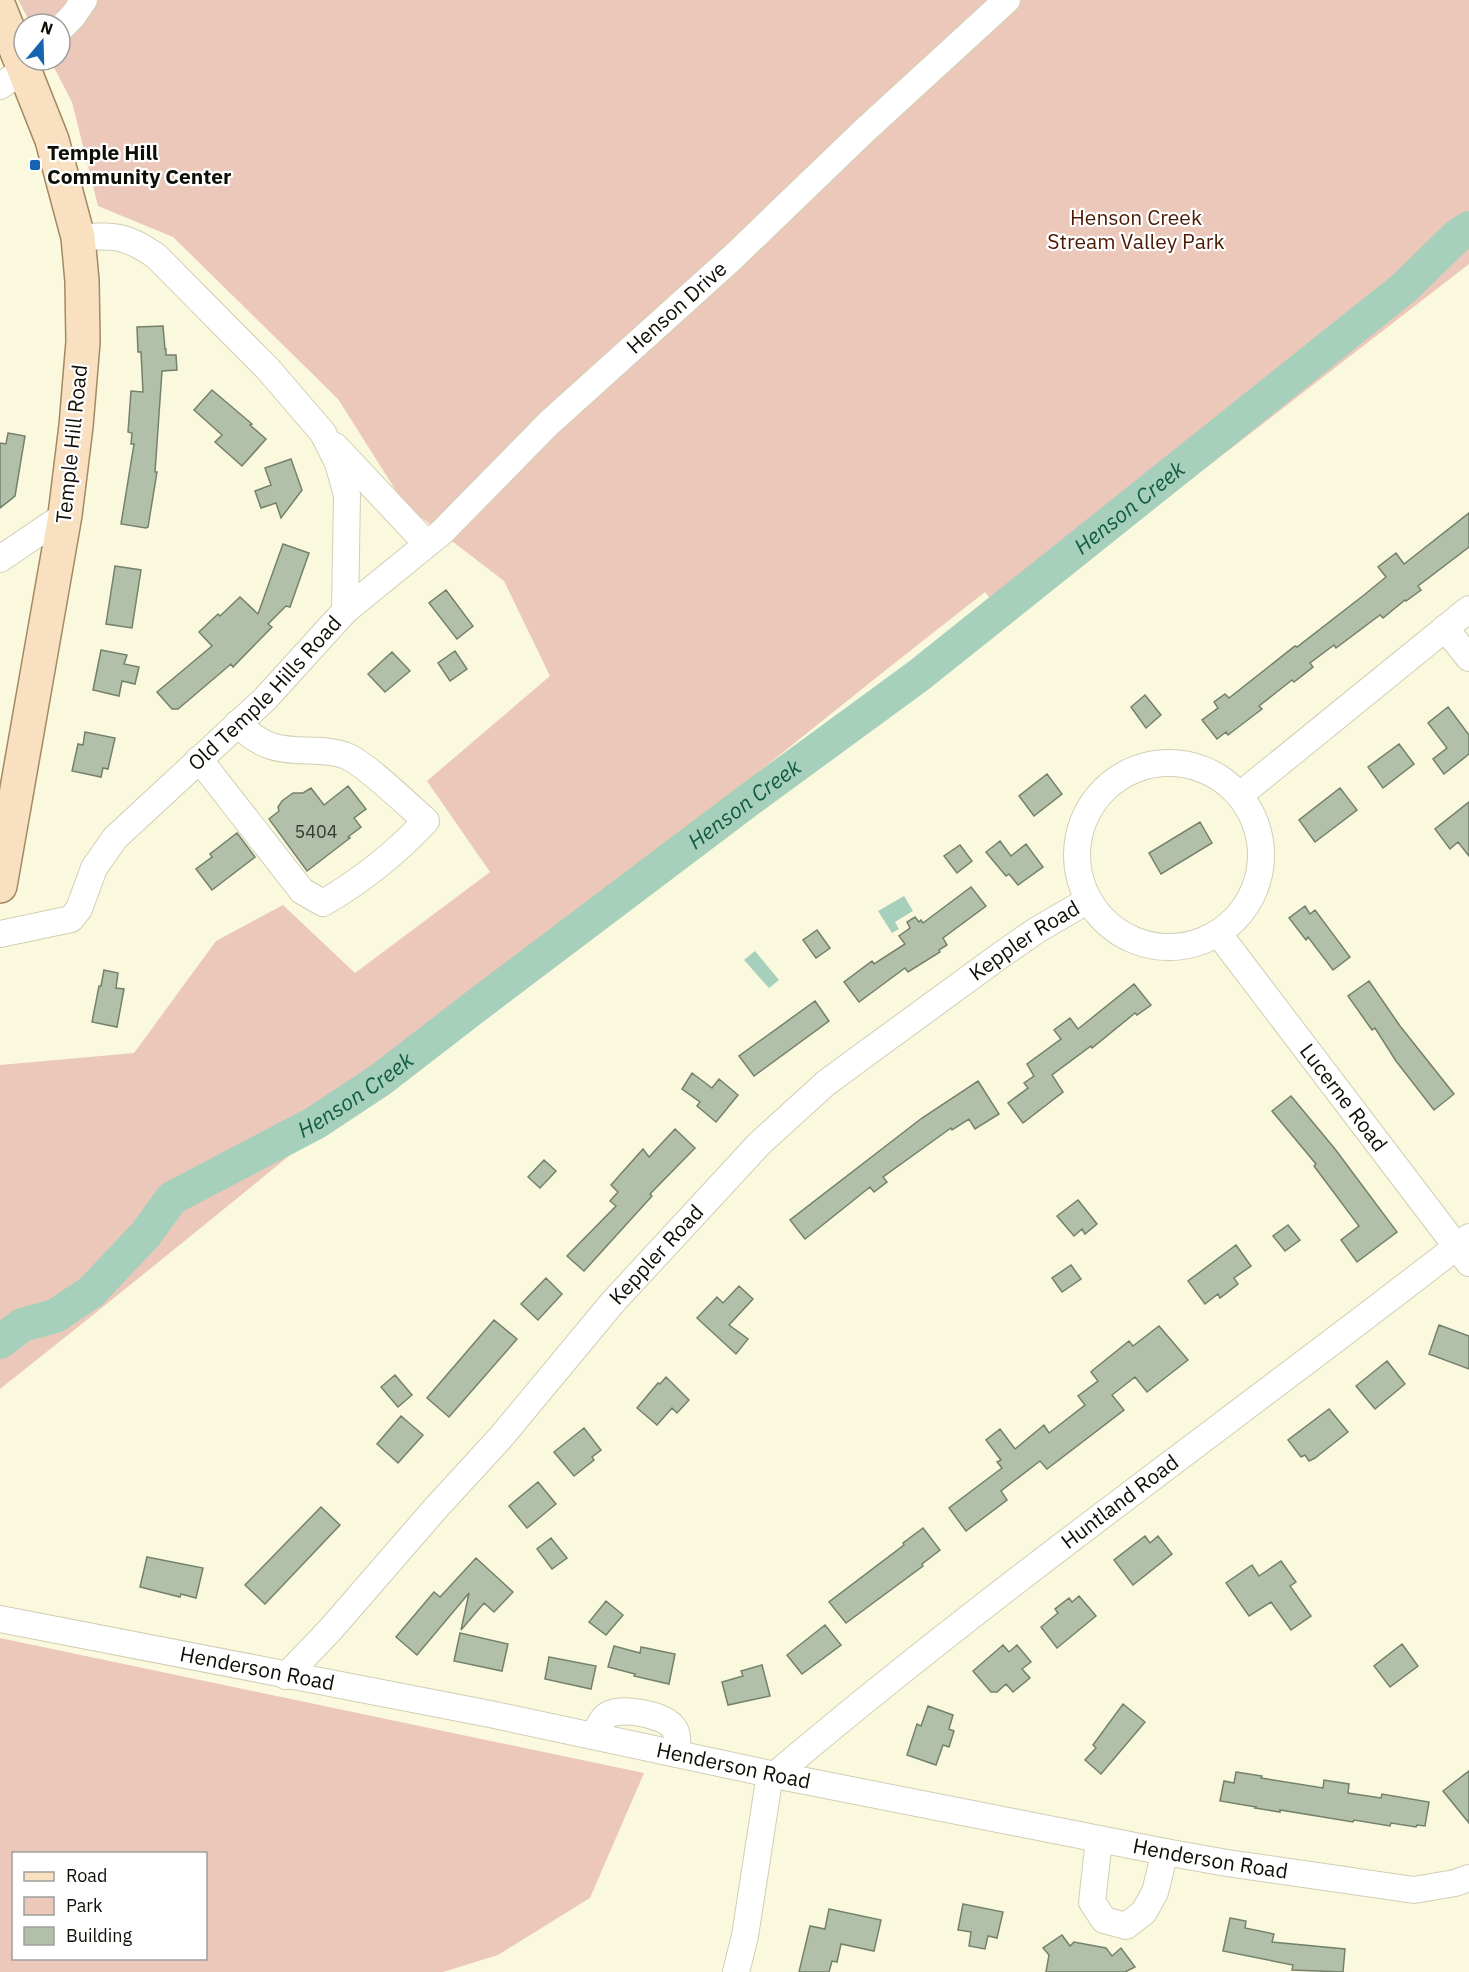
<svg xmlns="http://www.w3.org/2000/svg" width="1469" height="1972" font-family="'IBM Plex Sans',sans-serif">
<rect width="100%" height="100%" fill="#fbf9dd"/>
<path fill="#ecc8bb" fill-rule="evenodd" d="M18,0H1469V264L1136,522L1069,568L1004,617L985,592C652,852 331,1127 0,1389V1065L134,1053L216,941L283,905L355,973L490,872L427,781L550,676L504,581L405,505L338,399L173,237L98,206L72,102L50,60H60V24H31Z
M0,1638L644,1773L590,1898L498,1955L443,1972H0ZM14,1854H206V1958H14Z"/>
<path fill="#a6d0bb" d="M904,896L913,911L895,922L899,929L892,933L878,911Z
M755,951L779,980L769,988L744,960Z"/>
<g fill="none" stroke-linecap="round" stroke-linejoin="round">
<path stroke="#a6d0bb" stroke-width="34" id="s1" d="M0,1342L22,1325L55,1316L91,1292L145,1235L172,1198L315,1123L380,1080L472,1009L750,799L918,676L1405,287L1456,237L1469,228"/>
</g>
<path fill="#b2c0a9" stroke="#74816c" stroke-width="1.5" d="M163,326L165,349H166V355H176L177,370L162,371L155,472H157L148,527L146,528L121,524L134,444H131L132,433L128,432L131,391L143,392L141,352H138L137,327Z
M212,390L252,424L250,425L266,439L242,466L215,442L222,435L194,410Z
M8,433L25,436L15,496L0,508V443L6,444Z
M291,459L302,490L281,518L276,503L261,508L255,491L271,485L265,468Z
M1469,513V547L1418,586L1421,590L1406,601L1405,600L1383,618L1380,615L1336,648L1334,645L1310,663L1313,667L1294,682L1292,680L1259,706L1262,709L1228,735L1226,732L1217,739L1202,720L1218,708L1214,702L1225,694L1229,698L1295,646L1297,647L1364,595L1386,577L1378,567L1396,553L1404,564Z
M283,544L309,553L290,607L286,606L268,624L272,627L233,667L231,664L178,709H172L157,692L212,646L199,632L218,614L220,616L240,597L258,614Z
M115,566L141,570L132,628L106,624Z
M446,590L473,626L457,639L429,603Z
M101,650L127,655L124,664L139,667L135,684L122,681L119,696L93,690Z
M455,651L467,669L450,681L438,663Z
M392,652L410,671L385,692L368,674Z
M1145,695L1161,715L1146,728L1131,707Z
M1448,707L1469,735V754L1444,774L1433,759L1447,748L1428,723Z
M85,732L115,738L108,769L103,768L101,777L72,771L78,744L83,745Z
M1399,744L1414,764L1383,788L1368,767Z
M1047,774L1062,794L1034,816L1019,796Z
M348,786L366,809L354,818L361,827L348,837L350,838L307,871L269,819L279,811L278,807L282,801L293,793H303L311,788L324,805Z
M1340,788L1357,810L1315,842L1299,820Z
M1469,802V856L1458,842L1450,849L1435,829Z
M1200,822L1212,843L1161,874L1149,853Z
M237,833L255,857L212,890L196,869L212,857L210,854Z
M1000,841L1011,856L1026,844L1043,867L1018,885L1009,874L1006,876L986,852Z
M960,845L972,861L957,873L944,856Z
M971,887L986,906L943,938L947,945L939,950L940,952L908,972L905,968L859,1002L844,982L872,961L874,964L905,944L899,936L910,928L907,922L915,917L919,922L921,920L923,923Z
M1305,906L1310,914L1315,910L1350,957L1333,970L1308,937L1306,940L1289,918Z
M817,930L830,948L816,958L803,940Z
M104,970L118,973L116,988L124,989L117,1027L92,1022L99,986H101Z
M1369,981L1400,1026L1454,1094L1434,1110L1396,1061L1375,1028L1372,1030L1348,996Z
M1134,984L1151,1005L1137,1015L1135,1013L1092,1048L1091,1046L1052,1075L1063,1092L1023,1123L1008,1103L1028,1088L1024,1083L1034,1076L1027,1064L1061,1039L1054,1030L1070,1018L1078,1029Z
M815,1001L829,1021L754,1076L739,1056Z
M692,1073L712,1088L719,1079L738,1095L716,1122L697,1106L700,1102L682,1089Z
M978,1081L999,1114L975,1129L969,1119L952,1130L951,1128L883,1177L887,1182L874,1192L870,1187L805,1239L790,1220L922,1118Z
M1291,1096L1335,1149L1397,1232L1357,1262L1341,1240L1359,1226L1314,1166L1316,1164L1272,1111Z
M675,1129L695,1148L650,1194L652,1196L584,1271L567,1256L616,1206L610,1201L618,1192L611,1185L643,1149L649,1157Z
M544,1160L556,1171L540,1188L528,1177Z
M1078,1200L1097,1224L1085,1234L1082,1229L1074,1236L1057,1216Z
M1288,1225L1300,1240L1285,1251L1273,1236Z
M1236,1245L1251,1266L1234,1278L1238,1284L1220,1298L1218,1294L1205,1304L1188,1281Z
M1071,1265L1081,1279L1062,1292L1052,1278Z
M546,1278L562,1294L538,1320L521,1304Z
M739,1286L753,1299L729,1325L748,1339L736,1354L697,1318L717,1297L723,1303Z
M494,1320L517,1339L449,1417L427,1398Z
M1439,1325L1469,1336V1369L1429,1354Z
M1159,1326L1188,1360L1147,1392L1135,1377L1112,1395L1124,1410L1047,1469L1040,1461L1001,1491L1007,1500L966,1531L949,1508L1002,1468L997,1462L1001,1460L986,1440L1000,1429L1015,1449L1044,1425L1049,1433L1085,1405L1078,1396L1098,1381L1091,1372L1093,1370L1129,1341L1133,1346Z
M1387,1361L1405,1384L1375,1409L1356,1386Z
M395,1375L412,1395L398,1407L381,1387Z
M666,1377L689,1400L677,1413L672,1408L657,1425L637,1408L658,1383L660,1384Z
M1329,1409L1348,1432L1315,1458L1309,1461L1305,1455L1301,1457L1288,1440Z
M401,1416L423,1435L398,1463L377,1444Z
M584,1428L601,1450L592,1457L594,1460L574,1476L554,1452Z
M538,1482L556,1504L527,1528L509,1506Z
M321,1507L340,1525L265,1604L245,1585Z
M923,1528L940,1550L922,1564L923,1566L846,1623L829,1602L904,1545L903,1543Z
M1145,1536L1150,1543L1158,1536L1172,1554L1133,1585L1114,1560Z
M551,1538L567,1558L552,1569L537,1549Z
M147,1557L203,1568L196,1598L181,1594L180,1597L140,1587Z
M476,1558L513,1592L494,1612L484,1603L461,1630L469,1593L417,1655L396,1637L434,1592L440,1597Z
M1281,1561L1296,1582L1290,1586L1311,1616L1291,1630L1271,1602L1249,1616L1226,1583L1252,1565L1259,1576Z
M1079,1596L1096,1616L1057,1648L1041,1627L1058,1613L1055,1609L1069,1598L1072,1602Z
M606,1601L623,1615L606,1635L589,1622Z
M825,1625L841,1645L802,1674L787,1655Z
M460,1633L508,1644L502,1671L454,1661Z
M1402,1644L1418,1666L1390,1687L1374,1666Z
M1003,1645L1009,1652L1017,1645L1031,1662L1022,1669L1030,1678L1013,1692L1006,1684L997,1692H991L973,1671Z
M614,1646L640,1653L641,1647L675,1654L669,1684L634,1676L635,1674L608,1667Z
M549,1657L596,1666L591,1689L545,1679Z
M762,1665L770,1696L728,1705L722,1682L743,1676L741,1671Z
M1123,1704L1145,1722L1101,1774L1085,1760L1096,1748L1093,1745Z
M928,1706L953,1715L949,1729L954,1731L949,1747L943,1745L936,1765L907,1755L917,1724L921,1726Z
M1469,1771V1823L1443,1791Z
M1236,1772L1262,1776L1261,1778L1323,1788L1324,1780L1349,1784L1348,1793L1381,1798L1382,1794L1429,1802L1425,1826L1417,1825L1416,1827L1391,1823L1390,1826L1354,1820L1353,1822L1280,1810V1812L1255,1808L1256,1807L1220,1801L1224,1781L1234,1783Z
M963,1904L1003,1912L997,1938L988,1936L985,1949L969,1946L971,1932L958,1930Z
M829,1909L881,1920L874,1951L841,1944L837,1962L832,1961L829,1972H799L810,1926L825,1929Z
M1230,1918L1246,1921L1245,1928L1274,1934L1272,1942L1345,1949L1343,1972L1292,1970L1293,1965L1223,1951Z
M1062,1935L1070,1946L1074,1942L1106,1948L1112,1956L1121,1948L1135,1967L1125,1972H1046L1049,1955L1043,1948Z"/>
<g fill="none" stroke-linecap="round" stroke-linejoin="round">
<g stroke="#d1ceb4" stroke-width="28">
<g id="minor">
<path d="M60,29L73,16L84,0"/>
<path d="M0,86L25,69L33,60"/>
<path d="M335,446L427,544"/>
<path d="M0,559L65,515"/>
<path id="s2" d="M345,611L442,532L549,423L732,258L864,131L1007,0"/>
<path d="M1445,628L1469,658"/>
<path d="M199,759L302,891L323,903C361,881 396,853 426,821C409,806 363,761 344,755C321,747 295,754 271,746C258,742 248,733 237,724"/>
<circle cx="1169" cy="855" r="92"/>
<path d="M1240,795L1469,609"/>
<path id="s3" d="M1218,933L1469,1263"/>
<path id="s4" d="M0,934L71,919L79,909L94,868L115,838L265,699L345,611L347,495L338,463L323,433L268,369L156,256C124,234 116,236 78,237"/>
<path id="s5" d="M0,1619L490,1714L775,1775L1165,1852L1227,1863L1414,1890L1455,1883L1469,1878"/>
<path id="s6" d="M286,1676L331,1629L435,1509L501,1437L613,1302L759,1144L826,1083L864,1055L1001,955L1037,930L1087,901"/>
<path d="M594,1736C597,1730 601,1720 606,1716C620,1706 662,1714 673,1727C679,1734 677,1745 677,1754"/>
<path id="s7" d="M775,1775C998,1586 1238,1417 1469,1237"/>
<path d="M1099,1840L1092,1902L1104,1920L1126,1926L1144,1912L1155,1892L1165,1852"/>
<path d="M736,1972L745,1936L770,1774"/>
</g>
</g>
<g stroke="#a48964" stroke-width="36">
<path id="major" d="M0,9L52,140L78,237L82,281L83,342L76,426L65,515L0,886"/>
</g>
<use href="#minor" stroke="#fff" stroke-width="26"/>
<use href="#major" stroke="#f9e0c1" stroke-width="33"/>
</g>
<rect fill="#1564b2" stroke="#fff" stroke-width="2" x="29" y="159" width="12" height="12" rx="3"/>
<g text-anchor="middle" stroke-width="4.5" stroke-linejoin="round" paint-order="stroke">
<g font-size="18" fill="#383a2f">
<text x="316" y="838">5404</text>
</g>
<g font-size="21" font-weight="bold" fill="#0f0e06" stroke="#fff" text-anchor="start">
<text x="47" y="160">Temple Hill<tspan x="47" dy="24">Community Center</tspan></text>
</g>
<g font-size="21" fill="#4c1a03" stroke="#fff">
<text x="1136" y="225">Henson Creek<tspan x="1136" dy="24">Stream Valley Park</tspan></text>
</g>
<g font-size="21" fill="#0f0e06" stroke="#fff">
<text dy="7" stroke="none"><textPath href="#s2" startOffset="450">Henson Drive</textPath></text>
<text transform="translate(72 444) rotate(-84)" y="7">Temple Hill Road</text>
<text dy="7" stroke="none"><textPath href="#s4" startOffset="374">Old Temple Hills Road</textPath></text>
<text dy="7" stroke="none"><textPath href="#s6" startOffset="1047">Keppler Road</textPath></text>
<text dy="7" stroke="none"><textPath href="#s3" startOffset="207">Lucerne Road</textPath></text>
<text dy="7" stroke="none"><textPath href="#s6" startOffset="561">Keppler Road</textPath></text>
<text dy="7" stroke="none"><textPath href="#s7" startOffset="440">Huntland Road</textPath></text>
<text dy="7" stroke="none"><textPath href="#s5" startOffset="262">Henderson Road</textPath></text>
<text dy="7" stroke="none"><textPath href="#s5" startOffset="748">Henderson Road</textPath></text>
<text dy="7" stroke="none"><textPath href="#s5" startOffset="1234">Henderson Road</textPath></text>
</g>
<g font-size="22" font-style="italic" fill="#125b40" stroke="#fff">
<text dy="8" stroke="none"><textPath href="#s1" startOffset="1412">Henson Creek</textPath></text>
<text dy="8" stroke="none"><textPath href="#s1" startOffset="926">Henson Creek</textPath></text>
<text dy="8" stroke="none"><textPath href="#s1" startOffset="440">Henson Creek</textPath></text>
</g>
</g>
<rect x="12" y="1852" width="195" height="108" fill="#ffffff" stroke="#9f9f9b" stroke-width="1.5"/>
<rect x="24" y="1872" width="30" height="9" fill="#f9e0c1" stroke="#9f9f9b" stroke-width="1.5"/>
<text x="66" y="1882" font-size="18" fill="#0f0e06">Road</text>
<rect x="24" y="1897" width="30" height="18" fill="#ecc8bb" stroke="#9f9f9b" stroke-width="1.5"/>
<text x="66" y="1912" font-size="18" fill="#0f0e06">Park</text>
<rect x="24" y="1927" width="30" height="18" fill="#b2c0a9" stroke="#9f9f9b" stroke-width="1.5"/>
<text x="66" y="1942" font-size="18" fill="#0f0e06">Building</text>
<g transform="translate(42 42) rotate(19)"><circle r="28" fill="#ffffff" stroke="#9f9f9b" stroke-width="1.5"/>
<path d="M0-4.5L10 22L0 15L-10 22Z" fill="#1564b2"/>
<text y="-9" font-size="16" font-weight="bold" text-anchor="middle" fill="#0f0e06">N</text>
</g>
</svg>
